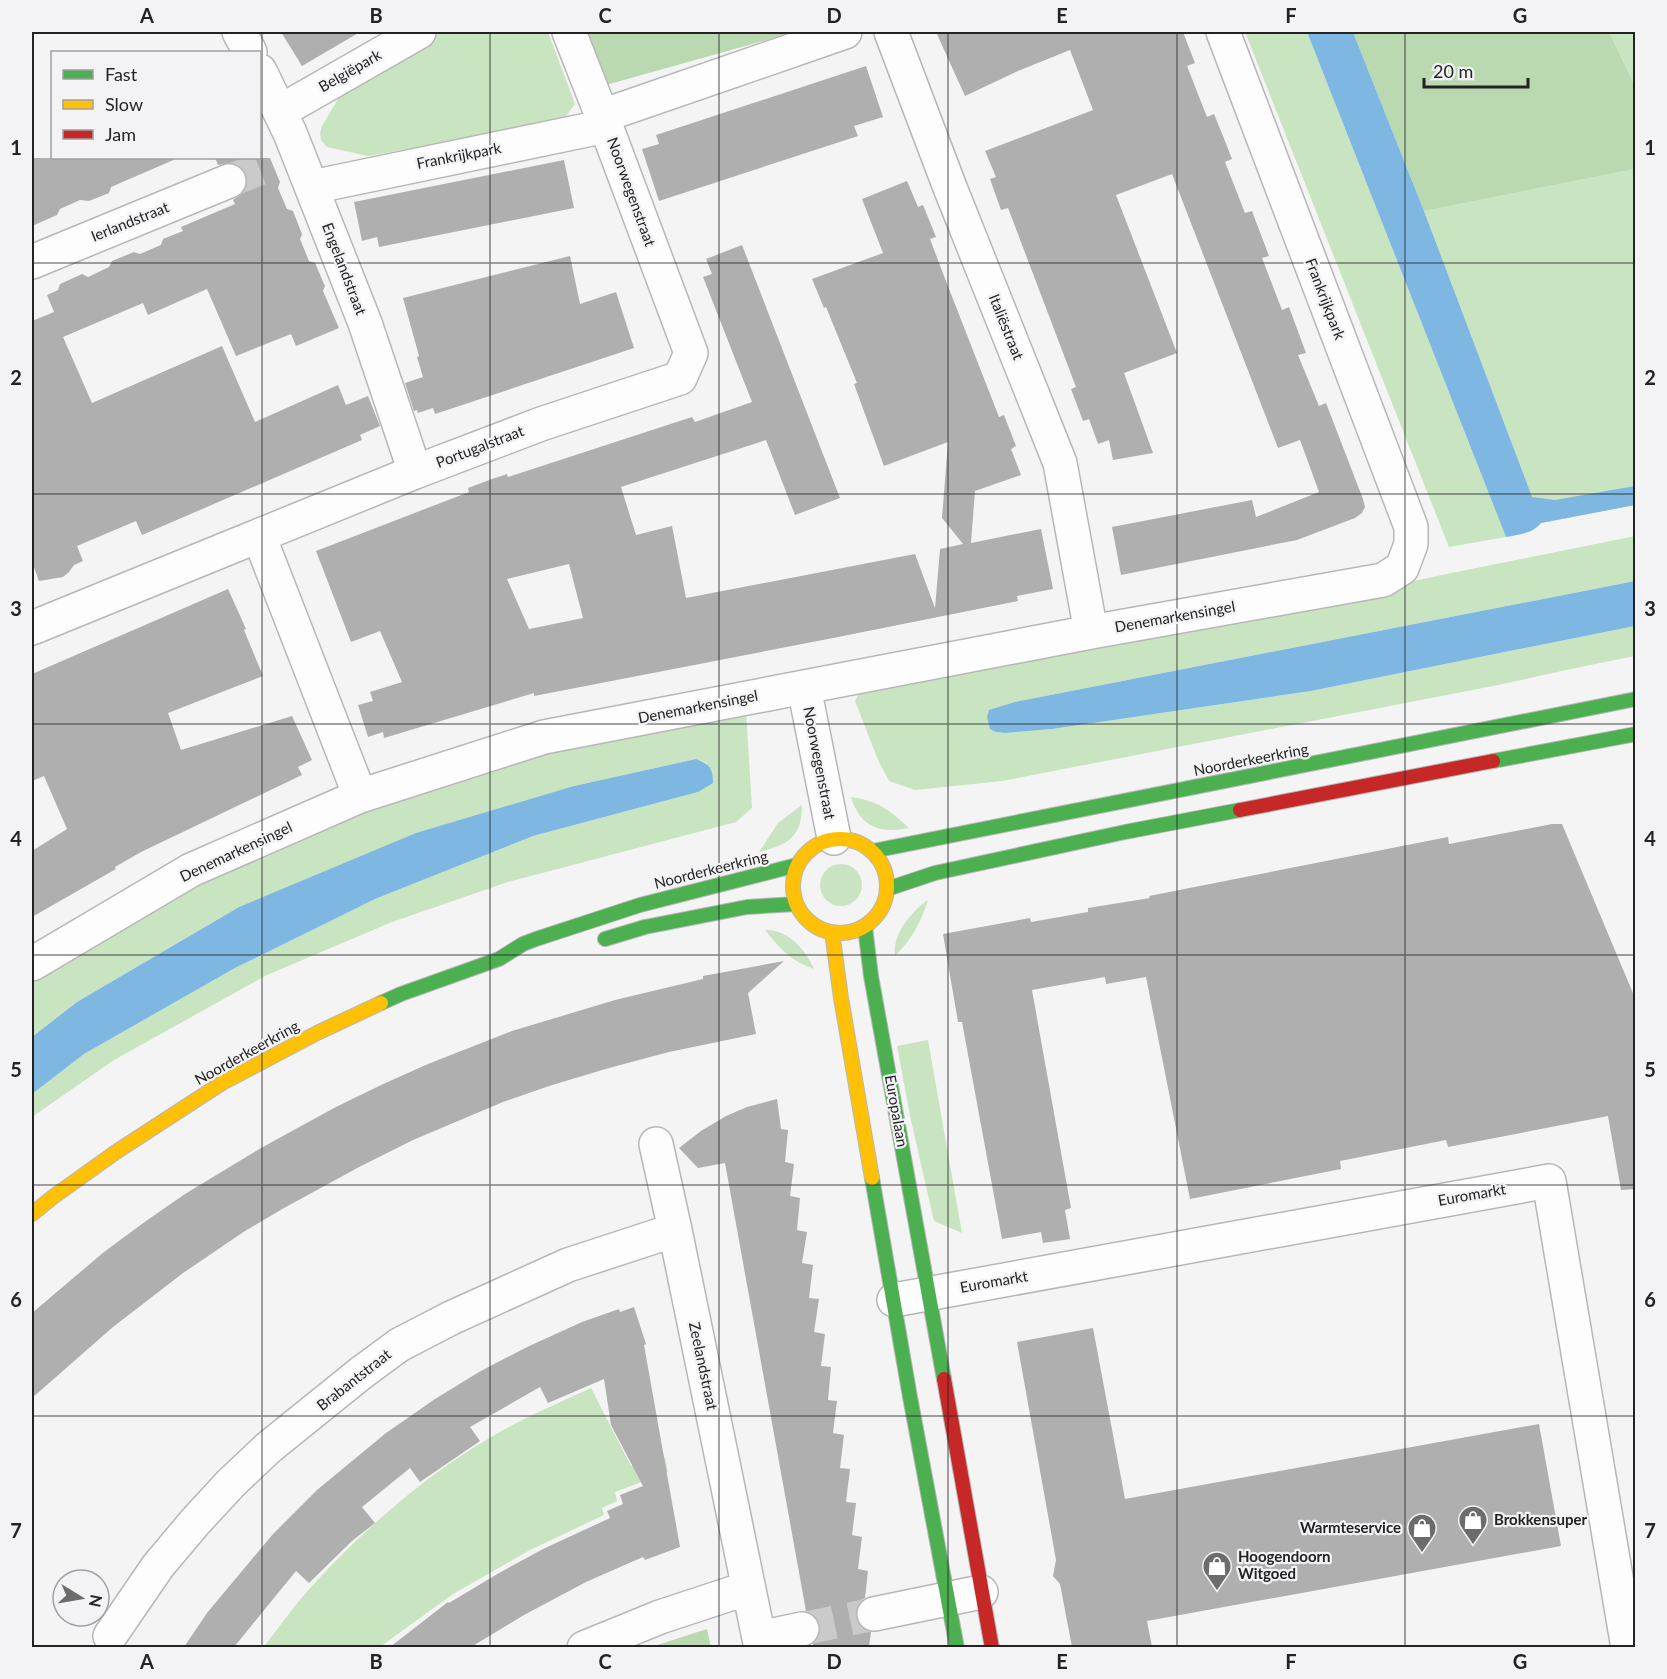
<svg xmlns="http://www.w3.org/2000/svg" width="1667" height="1679" font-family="Lato,sans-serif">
<rect width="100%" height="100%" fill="#f4f4f5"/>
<path fill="#c9e4c1" d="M439,32H548L575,104L562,122L368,156L327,147L321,140L320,133L322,126L341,94Z
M1245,32H1307L1506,537L1449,547Z
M1609,32H1635V86Z
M1635,169V505L1541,523L1424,211Z
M1635,536V581L1015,702L996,732L1005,733L1052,729L1311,691L1635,626V656L1585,666L1498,685L1002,781L915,790L889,781L878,760L855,701L859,693L1308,604L1437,576Z
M746,711L752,808L736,822L508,882L392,922L267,975L114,1060L32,1117V1094L84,1054L235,968L375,899L533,836L698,792L707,763L696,759L574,786L239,907L77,1002L32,1037V984L75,955L203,879L413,788L580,745Z
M851,797C878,801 890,810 909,828C880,834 860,827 851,797Z
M802,805C802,838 787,845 759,852L778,823Z
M820 885a21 21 0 1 1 42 0a21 21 0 1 1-42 0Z
M928,900C921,922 912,939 895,956C892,934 912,911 928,900Z
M765,930C788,929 806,950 814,969C792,962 779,948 765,930Z
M928,1040L962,1233L934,1221L910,1116L897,1046Z
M591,1388L631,1466L665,1457L668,1472L615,1492L617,1501L602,1508L604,1515L530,1550L453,1594L380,1647L263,1648C279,1627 294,1606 311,1587C359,1534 420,1480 481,1443C515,1422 553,1405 591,1388Z"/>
<path fill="#bad9b1" d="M586,32H795L606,85Z
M1353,32H1609L1635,86V169L1424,211Z
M707,1629L711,1647H651Z"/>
<path fill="#7eb7e1" d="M1307,32H1353L1424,211L1532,497L1555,500L1635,486V505L1541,523C1534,533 1518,535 1506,537Z
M1635,581V626L1311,691L1052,729L1005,733L996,732L990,729L987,717L989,710L1015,702Z
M696,759C710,764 713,769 713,783L698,792L533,836L375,899L235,968L84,1054L32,1094V1037L77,1002L239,907L416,833L574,786Z"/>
<path fill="#afafaf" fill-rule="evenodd" d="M281,32H360L302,66Z
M936,32H1183L1195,63L1187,66L1207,117L1214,114L1223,136L1232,159L1225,162L1245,213L1252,211L1269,256L1262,258L1282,310L1289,307L1306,353L1298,355L1319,406L1326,403L1363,499L1365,507L1362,513L1355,518L1297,540L1121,575L1112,527L1252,500L1256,517L1319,492L1300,440L1278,448L1172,174L1116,195L1177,353L1124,373L1153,453L1113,460L1109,440L1098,444L1089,419L1083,421L1071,389L1076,387L1008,208L1001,210L990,179L996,177L985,151L1093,110L1070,50L1018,71L965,96Z
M866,66L883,117L854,126L858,136L659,201L642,149L659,144L656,135Z
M32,158H178L111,187L109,193L89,201L80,200L60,209L57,215L32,226Z
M215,158H270L280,182L278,188L287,209L293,211L302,234L300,239L309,261L315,263L325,286L323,291L339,328L296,346L291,334L236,356L207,289L148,315L143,303L63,337L92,403L222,346L255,422L338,385L346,405L368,396L380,426L360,435L362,440L142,535L136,521L77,546L83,561L74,565L69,572L63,577L39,581L32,562V321L54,312L47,295L58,290L60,284L82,274L88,277L109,267L112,261L134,252L140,254L161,245L163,239L183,231L181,227L235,204L233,200L243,193L247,184L246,173L240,166L232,163L218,165Z
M564,160L574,208L379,247L377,237L362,241L354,202Z
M907,181L918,207L923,205L936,237L930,239L944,276L999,417L1004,415L1016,446L1011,449L1021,475L975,491L971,543L1041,529L1053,589L1017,596L1018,601L833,638L534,696V693L384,738L383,732L368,737L358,705L373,701L370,692L402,682L380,631L351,642L316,551L469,492L468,488L492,479L507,474L508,477L692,417L695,422L752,402L703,277L712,274L706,259L742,245L840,498L795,515L766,440L621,487L636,535L672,526L686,598L915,554L935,608L940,549L963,544L942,518L948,442L884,466L854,384L857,383L826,307L824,308L812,279L883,253L862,199ZM569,564L583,618L529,629L507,579Z
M570,256L580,304L616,292L634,348L435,414L433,408L418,413L417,410L414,411L405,383L423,377L417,357L419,356L403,298Z
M228,589L246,629L244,630L263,676L168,713L181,750L292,716L312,760L298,767L302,775L141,852L115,867L116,869L32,917V851L67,829L44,776L32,781V674Z
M1552,824H1562L1635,998V1189L1621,1190L1608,1116L1448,1147L1446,1140L1340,1161L1341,1169L1190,1199L1146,977L1106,984L1105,977L1032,990L1071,1208L1065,1210L1070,1239L1043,1243L1041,1232L1002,1239L962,1022H958L943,934L1030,918L1031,922L1088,912V908L1150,898L1149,896L1448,837L1449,844Z
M784,961L748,993L756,1034L669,1052L609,1068L549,1086L503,1102L413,1140L361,1166L284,1208L245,1231L183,1273L113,1327L32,1398V1313L104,1252L146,1221L185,1194L261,1148L334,1108L381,1085L428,1064L512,1031L615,1000L703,979V976Z
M777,1099L781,1129L788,1130L785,1162L794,1164L790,1196L800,1198L797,1230L807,1232L802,1263L813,1265L809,1298L819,1299L814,1332L825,1334L821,1366L831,1367L828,1400L837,1401L833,1433L844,1435L840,1468L850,1469L846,1502L856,1503L852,1535L862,1537L858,1569L868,1571L865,1598L861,1600L856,1608V1617L860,1627L871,1632L869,1647H813V1644L820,1634V1626L816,1616L806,1611L725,1163L698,1168L679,1148L701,1131L726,1116L747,1107Z
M634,1307L646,1344L644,1345L680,1547L645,1560L643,1557L586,1582L524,1615L471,1647H390L448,1602L449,1603L499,1573L543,1549L610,1518L607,1511L623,1504L620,1495L643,1486L611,1425L604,1379L548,1403L540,1387L470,1427L480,1441L420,1482L410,1468L362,1507L375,1523L352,1541L309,1583L296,1571L234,1647H184L207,1613L273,1534L317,1490L386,1433L435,1399L479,1372L527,1347L582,1322L619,1309L620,1312Z
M1093,1328L1125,1499L1539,1424L1561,1546L1147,1621L1152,1647H1072L1060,1584L1053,1576L1056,1560L1017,1342Z"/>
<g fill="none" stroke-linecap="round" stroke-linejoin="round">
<path stroke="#cacacb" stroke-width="33" stroke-dasharray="33 16" stroke-linecap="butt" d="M229,181L272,164
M802,1629L874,1614"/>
<g stroke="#b7b7b8" stroke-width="36">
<path id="street" d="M239,32L250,52
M891,32L949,185L1060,463L1091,632
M260,71L290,133L365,323L415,472
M281,111L419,32
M602,116L845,32
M312,187L606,126
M32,262L229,181
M259,536L360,796
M32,628L415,472L541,424L680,378L691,353L606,126L569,32
M804,687L834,838
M32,964L191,870L360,796L544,737L1091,632L1383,580L1402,568L1411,544V527L1223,32
M656,1144L675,1230L761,1648
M894,1300L1549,1181L1628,1648
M874,1614L981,1592
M110,1636L158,1566L195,1522L231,1483L268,1448L361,1373L399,1345L451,1318L568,1265L675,1230
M759,1638L802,1629
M584,1648L660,1617L748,1588"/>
</g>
<g stroke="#b7b7b8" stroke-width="16">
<path id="fast" d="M1493,761L1636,734
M873,851L1636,699
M887,889L935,873L1125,832L1240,810
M865,927L871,976L944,1379
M605,939L645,927L747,907L796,904
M381,1003L401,994L499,959L523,944L536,939L640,905L797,865
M872,1178L910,1397L957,1648"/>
</g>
<g stroke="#b7b7b8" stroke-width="16">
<path id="slow" d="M793 886a47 47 0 1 1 94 0a47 47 0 1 1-94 0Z
M832,932L841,998L872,1178
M32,1214L53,1197L116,1152L222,1083L317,1033L381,1003"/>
</g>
<g stroke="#b7b7b8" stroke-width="16">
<path id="jam" d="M1240,810L1493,761
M944,1379L992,1648"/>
</g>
<use href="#street" stroke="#fdfdfe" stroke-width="33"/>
<use href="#fast" stroke="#4caf50" stroke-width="14"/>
<use href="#slow" stroke="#ffc107" stroke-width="14"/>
<use href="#jam" stroke="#c62828" stroke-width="14"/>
</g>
<path fill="none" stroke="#232324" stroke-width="1.5" stroke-opacity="0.55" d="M262,32V1648M490,32V1648M719,32V1648M948,32V1648M1177,32V1648M1405,32V1648M32,263H1636M32,494H1636M32,724H1636M32,955H1636M32,1185H1636M32,1416H1636"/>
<defs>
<g id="shop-pin" transform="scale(1.5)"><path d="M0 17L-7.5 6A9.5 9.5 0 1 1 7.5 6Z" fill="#6c6c6d" stroke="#f3f3f6"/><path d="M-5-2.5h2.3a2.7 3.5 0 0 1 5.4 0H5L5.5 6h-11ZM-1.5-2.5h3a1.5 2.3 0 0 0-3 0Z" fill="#fff"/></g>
</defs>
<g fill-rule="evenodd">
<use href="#shop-pin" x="1473" y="1520"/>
<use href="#shop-pin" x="1422" y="1528"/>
<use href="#shop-pin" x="1217" y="1566"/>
</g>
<g text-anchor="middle" stroke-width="4.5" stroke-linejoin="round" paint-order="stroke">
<g font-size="15" fill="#232324" stroke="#f3f3f6">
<text transform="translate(350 71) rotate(-30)" y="5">Belgiëpark</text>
<text transform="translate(459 156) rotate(-11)" y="5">Frankrijkpark</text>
<text transform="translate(631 192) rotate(70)" y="5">Noorwegenstraat</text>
<text transform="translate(130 222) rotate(-22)" y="5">Ierlandstraat</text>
<text transform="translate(344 269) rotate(69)" y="5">Engelandstraat</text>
<text transform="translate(1325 299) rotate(69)" y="5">Frankrijkpark</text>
<text transform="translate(1006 327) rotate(68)" y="5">Italiëstraat</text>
<text transform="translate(480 447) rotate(-21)" y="5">Portugalstraat</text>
<text transform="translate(1175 617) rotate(-10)" y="5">Denemarkensingel</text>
<text transform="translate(698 707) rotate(-11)" y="5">Denemarkensingel</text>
<text transform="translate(1251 760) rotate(-11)" y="5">Noorderkeerkring</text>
<text transform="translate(819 763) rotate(79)" y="5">Noorwegenstraat</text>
<text transform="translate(236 852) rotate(-25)" y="5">Denemarkensingel</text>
<text transform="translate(711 870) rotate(-14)" y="5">Noorderkeerkring</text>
<text transform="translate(247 1053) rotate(-29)" y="5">Noorderkeerkring</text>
<text transform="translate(896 1111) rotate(80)" y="5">Europalaan</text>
<text transform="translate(1472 1195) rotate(-10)" y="5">Euromarkt</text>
<text transform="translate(994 1282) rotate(-10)" y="5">Euromarkt</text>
<text transform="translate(703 1366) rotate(78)" y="5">Zeelandstraat</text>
<text transform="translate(354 1380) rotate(-38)" y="5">Brabantstraat</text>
</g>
<g font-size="15" font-weight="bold" fill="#232324" stroke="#f3f3f6" text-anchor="start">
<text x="1494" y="1525">Brokkensuper</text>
<text x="1401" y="1533" text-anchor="end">Warmteservice</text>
<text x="1238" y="1562">Hoogendoorn<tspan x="1238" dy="17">Witgoed</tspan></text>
</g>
</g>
<rect width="1667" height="1679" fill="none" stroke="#f3f3f6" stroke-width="66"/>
<rect x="51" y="51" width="210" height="108" fill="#f3f3f6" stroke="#a0a0a2" stroke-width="1.5"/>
<rect x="63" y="70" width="30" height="9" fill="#4caf50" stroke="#a0a0a2" stroke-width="1.5"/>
<text x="105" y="81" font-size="18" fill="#232324">Fast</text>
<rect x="63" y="100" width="30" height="9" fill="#ffc107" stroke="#a0a0a2" stroke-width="1.5"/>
<text x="105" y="111" font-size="18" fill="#232324">Slow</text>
<rect x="63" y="130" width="30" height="9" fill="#c62828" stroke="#a0a0a2" stroke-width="1.5"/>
<text x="105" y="141" font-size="18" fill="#232324">Jam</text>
<g transform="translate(81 1598) rotate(101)"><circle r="28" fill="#f3f3f6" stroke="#a0a0a2" stroke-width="1.5"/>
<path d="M0-4.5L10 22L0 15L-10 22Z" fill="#6c6c6d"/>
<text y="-9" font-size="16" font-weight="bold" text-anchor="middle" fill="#232324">N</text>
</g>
<path d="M1424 78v9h104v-9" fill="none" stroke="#232324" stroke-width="3"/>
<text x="1433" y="78" font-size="18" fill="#232324" stroke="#f3f3f6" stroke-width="4.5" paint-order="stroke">20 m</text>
<rect x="33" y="33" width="1601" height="1613" fill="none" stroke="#232324" stroke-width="2"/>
<g font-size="20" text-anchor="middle" font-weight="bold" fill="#232324">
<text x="147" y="23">A</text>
<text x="376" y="23">B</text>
<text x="605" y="23">C</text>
<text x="834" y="23">D</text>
<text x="1062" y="23">E</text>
<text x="1291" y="23">F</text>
<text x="1520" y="23">G</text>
<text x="16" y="155">1</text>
<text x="1650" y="155">1</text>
<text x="16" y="385">2</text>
<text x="1650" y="385">2</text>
<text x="16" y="616">3</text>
<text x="1650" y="616">3</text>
<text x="16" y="846">4</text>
<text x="1650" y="846">4</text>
<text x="16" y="1077">5</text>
<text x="1650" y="1077">5</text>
<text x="16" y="1307">6</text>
<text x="1650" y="1307">6</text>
<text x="16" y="1538">7</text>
<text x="1650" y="1538">7</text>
<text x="147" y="1669">A</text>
<text x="376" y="1669">B</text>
<text x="605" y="1669">C</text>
<text x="834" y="1669">D</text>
<text x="1062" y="1669">E</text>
<text x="1291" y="1669">F</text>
<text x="1520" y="1669">G</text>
</g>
</svg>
